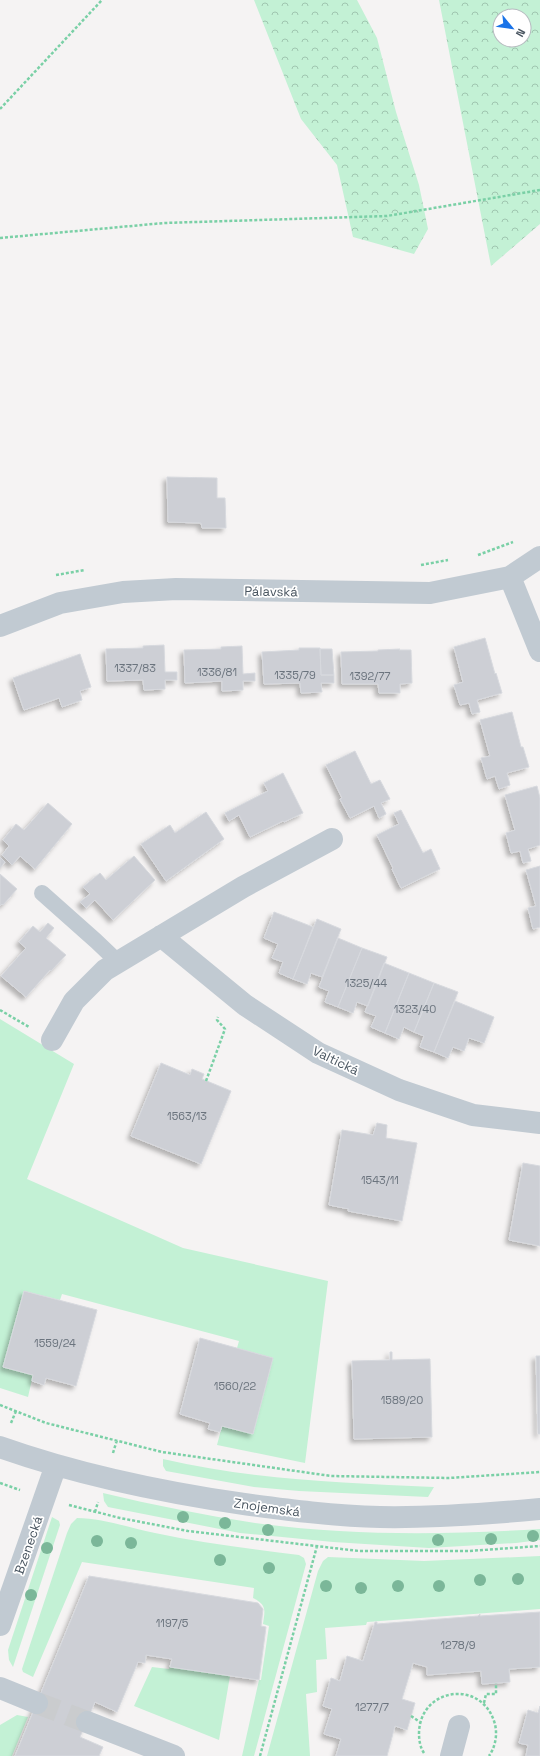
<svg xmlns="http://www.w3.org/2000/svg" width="540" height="1756" font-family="'Space Grotesk',sans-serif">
<defs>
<pattern id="forest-crowns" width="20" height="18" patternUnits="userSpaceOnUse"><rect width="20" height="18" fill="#c3f1d5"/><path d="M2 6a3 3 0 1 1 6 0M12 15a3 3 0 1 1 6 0" fill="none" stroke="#a0c6b0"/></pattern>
<filter id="shadow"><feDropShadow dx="-3.5" dy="3.5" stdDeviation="2" flood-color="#0004"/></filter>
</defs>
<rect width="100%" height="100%" fill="#f5f3f3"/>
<path fill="#c3f1d5" d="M0,1019L74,1064L27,1179L183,1248L328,1281L305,1463L217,1445L222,1426L253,1434L273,1358L237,1348L239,1341L62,1294L60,1300L24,1291L3,1367L33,1375L28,1397L0,1388Z
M163,1459C253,1480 342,1483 434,1487L428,1497L299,1491L254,1487L166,1471L163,1466Z
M103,1493C153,1505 204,1515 255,1523C349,1536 445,1535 540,1529V1540L516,1543L429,1548L333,1542L240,1533L108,1507L104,1501Z
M52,1517L59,1521L60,1525L13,1667L9,1660L8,1650Z
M77,1518C103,1518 129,1528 155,1533C202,1543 251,1549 299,1555L304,1558L306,1564L254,1756H242L259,1680H261L269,1626L263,1624C265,1610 267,1605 253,1598L254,1588L82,1562L33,1677L23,1672L22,1669L67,1533L71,1524Z
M540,1556V1609L367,1622L366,1625L325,1628L327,1659L316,1660L317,1692L306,1694L310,1756H267L318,1571L323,1561L328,1557L424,1561Z
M152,1667L169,1669L170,1667L230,1676L219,1740L134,1706Z
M17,1715L28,1717L12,1756H0V1725Z"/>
<path fill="url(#forest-crowns)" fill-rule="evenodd" d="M254,0H357L377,38L396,112L419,185L428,229L414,254L353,237L337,165L301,119Z
M439,0H540V224L491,266ZM500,16H524V40H500Z"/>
<path fill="#cdcfd5" stroke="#d7d9de" filter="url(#shadow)" d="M167,477L217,478V498H225L226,528H202L201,523L168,522Z
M485,638L495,674L496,673L502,693L477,700L480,712L472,714L469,703L460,705L454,685L463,682L454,647Z
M164,645L165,672H177V680H165V689L144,690L143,680L107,681L106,649L143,648V646Z
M242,646L243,674L255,673V681H243V690L222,691V681L185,683L184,650L221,649V647Z
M299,648H320L321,675H334V683H321L322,692L301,693L300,683L264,684L262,652L299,650Z
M320,649H332L334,675H321Z
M400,649L399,650H411L412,683L400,684V693H379L378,684H342L341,652L378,651V650Z
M80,654L91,687L80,691L82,700L62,707L59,698L24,710L13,678Z
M512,712L521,747H523L529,767L507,773L510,785L499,789L495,776L487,779L481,758L490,756L480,720Z
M355,751L371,784L380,780L390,799L381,803L386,814L379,818L374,806L350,818L340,799L342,798L326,765Z
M283,773L303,813L284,822L283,821L250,837L239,815L229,821L225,813L268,791L264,783Z
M537,786L540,798V845L528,849L531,861L523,863L520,851L511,853L506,833L515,830L505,795Z
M48,803L72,824L35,869L20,856L12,865L2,855L9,846L3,840L16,824L24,830Z
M401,810L423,853L431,849L440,869L401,888L392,869L393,868L377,835L399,824L394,813Z
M206,812L224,839L166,881L141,844L170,825L175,833Z
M134,856L155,880L113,920L95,900L86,908L80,902L90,894L83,887L100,873L106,880Z
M0,857L5,862L0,868Z
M540,866V927L533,929L528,908L536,906L526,870Z
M0,874L17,889L3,905L2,904L0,906Z
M274,912L313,927L293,979L279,973L283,962L272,958L278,944L264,938Z
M317,919L341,929L322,977L311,973L307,984L293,979Z
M48,923L54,928L46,938L66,955L51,971L50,970L26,997L1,976L26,948L19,942L33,926L40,932Z
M338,938L362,948L338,1007L325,1002L329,991L319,987Z
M362,948L387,957L368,1006L357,1002L353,1013L338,1007Z
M384,963L409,973L385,1033L371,1027L376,1016L365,1012Z
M409,973L434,983L414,1032L404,1027L399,1039L385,1033Z
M434,983L458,992L434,1052L420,1047L424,1036L414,1032Z
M455,1001L494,1017L484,1043L469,1038L464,1051L453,1047L448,1058L434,1052Z
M161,1063L190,1075L192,1069L204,1074L202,1079L231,1091L201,1164L131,1136Z
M377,1123L387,1125L386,1138L417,1143L402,1221L348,1211L349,1209L329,1205L342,1130L373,1135Z
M523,1163L540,1166V1246L509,1240Z
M24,1291L97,1310L76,1386L46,1378L44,1385L32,1381L33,1375L3,1367Z
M200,1338L273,1358L253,1434L222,1426L220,1432L208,1429L210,1423L180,1414Z
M390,1352H392V1360L430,1359L432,1437L354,1439L352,1361L390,1360Z
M536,1356H540V1434H538Z
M89,1576L258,1603L263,1609L261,1626L266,1627L259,1680L170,1667L172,1659L146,1655L145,1663L138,1662L117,1712L95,1702L80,1737L103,1747L99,1756H15Z
M540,1612V1667L509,1669L510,1682L482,1684L481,1671L427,1675V1667L413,1663L402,1699L415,1703L407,1730L395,1726L387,1756H336L341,1739L324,1734L332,1709L323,1706L331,1678L340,1681L347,1656L363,1661L375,1622H377V1624L478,1616L480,1614V1616Z
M540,1706V1756H526L528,1745L519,1743L528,1710L538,1713Z"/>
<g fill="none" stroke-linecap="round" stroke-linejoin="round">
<path stroke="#caccce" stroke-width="22" stroke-dasharray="22 11" stroke-linecap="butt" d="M37,1703L87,1722"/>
<path stroke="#7ad0a6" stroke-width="2.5" stroke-dasharray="3 2" stroke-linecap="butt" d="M0,109L102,0
M0,238L164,223L387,216L540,190
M478,555L513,542
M421,565L448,560
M56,575L85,570
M0,1010L29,1027
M206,1081L225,1029L217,1020L218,1017
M0,1405L46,1423L162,1452L331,1476L449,1478L540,1472
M11,1423L16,1411
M113,1453L117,1440
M0,1483L20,1490
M69,1505L120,1518L188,1531L359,1551H469L540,1546
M95,1512L98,1502
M484,1703L486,1694H496V1683
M411,1716L420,1722
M424,1753C420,1747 419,1740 419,1733C420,1688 480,1679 494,1721C498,1732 496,1746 489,1756
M260,1756L317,1546"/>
<path stroke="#c1cad2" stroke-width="16" d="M42,893L96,941L118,962"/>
<path stroke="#c1cad2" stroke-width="22" d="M510,577L540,651
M0,626L60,603L123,592L176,589L430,593L510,577L540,557
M161,936L245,1005L318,1053L399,1090L473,1115L540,1123
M52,1040L74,1001L105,970L243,887L332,839
M0,1447C79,1475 162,1492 244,1504C289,1510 334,1516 380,1517C434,1518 487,1514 540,1509
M0,1625L56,1465
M0,1688L37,1703
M87,1722L174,1756
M451,1756L459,1726"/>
</g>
<g fill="#7bb799">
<circle cx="183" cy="1517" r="6"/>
<circle cx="225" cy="1523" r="6"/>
<circle cx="268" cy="1530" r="6"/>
<circle cx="533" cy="1536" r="6"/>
<circle cx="491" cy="1539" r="6"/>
<circle cx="438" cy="1540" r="6"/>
<circle cx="97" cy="1541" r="6"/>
<circle cx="131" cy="1543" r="6"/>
<circle cx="47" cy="1548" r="6"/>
<circle cx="220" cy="1560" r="6"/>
<circle cx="269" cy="1568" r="6"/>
<circle cx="518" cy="1579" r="6"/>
<circle cx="480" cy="1580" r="6"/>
<circle cx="326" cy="1586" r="6"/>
<circle cx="398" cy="1586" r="6"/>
<circle cx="439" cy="1586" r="6"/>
<circle cx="361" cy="1588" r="6"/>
<circle cx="31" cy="1595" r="6"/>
</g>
<g text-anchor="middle" stroke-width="3.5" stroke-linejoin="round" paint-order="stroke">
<g font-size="11" fill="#6b747e">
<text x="135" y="672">1337/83</text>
<text x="217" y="676">1336/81</text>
<text x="295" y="679">1335/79</text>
<text x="370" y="680">1392/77</text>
<text x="366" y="987">1325/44</text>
<text x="415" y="1013">1323/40</text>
<text x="187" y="1120">1563/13</text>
<text x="380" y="1184">1543/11</text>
<text x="55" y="1347">1559/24</text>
<text x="235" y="1390">1560/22</text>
<text x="402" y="1404">1589/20</text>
<text x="172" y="1627">1197/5</text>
<text x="458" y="1649">1278/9</text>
<text x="372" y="1711">1277/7</text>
</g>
<g font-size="13" fill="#4a5661" stroke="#fff">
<text transform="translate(271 591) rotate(1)" y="5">Pálavská</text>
<text transform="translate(336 1060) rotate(26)" y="5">Valtická</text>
<text transform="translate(267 1507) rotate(8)" y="5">Znojemská</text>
<text transform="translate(28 1545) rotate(-71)" y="5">Bzenecká</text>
</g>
</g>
<g transform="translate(512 28) rotate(119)"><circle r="19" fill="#ffffff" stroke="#b7bbc0"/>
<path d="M0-3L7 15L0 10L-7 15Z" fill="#1a73e8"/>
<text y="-6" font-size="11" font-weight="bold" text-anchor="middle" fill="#4a5661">N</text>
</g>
</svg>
